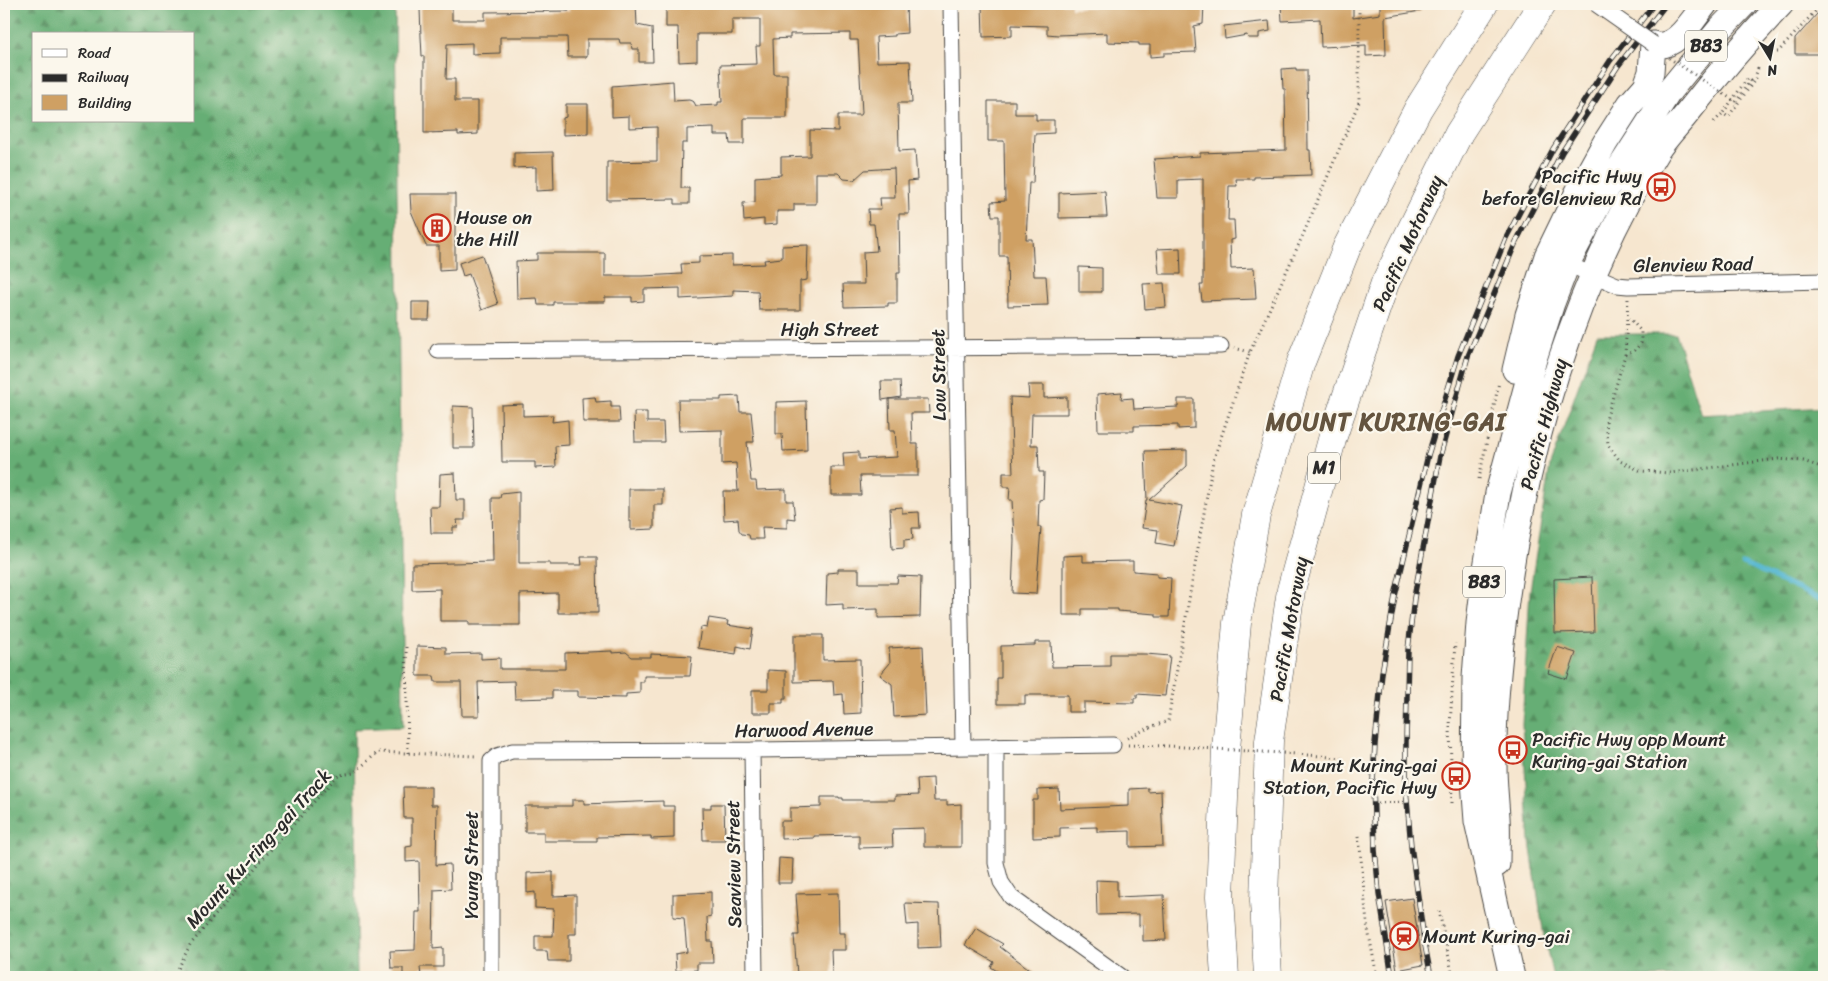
<svg xmlns="http://www.w3.org/2000/svg" width="1828" height="981" font-family="Sriracha,sans-serif">
<defs>
<pattern id="forest-firs" width="22" height="20" patternUnits="userSpaceOnUse" patternTransform="scale(1.25)"><rect width="22" height="20" fill="#66ae74"/><path d="M5 1l3.5 6h-7zM16 11l3.5 6h-7z" fill="#548e5f"/></pattern>
</defs>
<rect width="100%" height="100%" fill="#fbf7ec"/>
<filter id="ink" filterUnits="userSpaceOnUse"><feTurbulence type="fractalNoise" baseFrequency=".02" numOctaves="2"/><feDisplacementMap in="SourceGraphic" scale="10" xChannelSelector="R" yChannelSelector="G"/><feConvolveMatrix kernelMatrix="1 2 1 2 8 2 1 2 1" color-interpolation-filters="sRGB"/></filter>
<filter id="wash" filterUnits="userSpaceOnUse"><feTurbulence type="fractalNoise" baseFrequency=".0096" numOctaves="4" result="noise"/><feDisplacementMap in="SourceGraphic" scale="20" xChannelSelector="R" yChannelSelector="G"/><feGaussianBlur stdDeviation="1.12" result="paint"/><feColorMatrix in="noise" values="0 0 0 0 0 0 0 0 0 0 0 0 0 0 0 0 0 1.4 0 .05"/><feComposite in="paint" operator="in"/></filter>
<g filter="url(#wash)">
<rect width="100%" height="100%" fill="#f6e6cf"/>
<path fill="url(#forest-firs)" stroke="#486c50" fill-rule="evenodd" d="M4,4H395L403,727L354,729L357,977H4ZM34,34H194V121H34Z
M1597,334H1676L1701,415L1824,407V977H1553L1544,937L1530,842L1522,724L1530,591L1550,465Z"/>
<g fill="none" stroke-linecap="round" stroke-linejoin="round">
<path stroke="#52b6d0" stroke-width="5" d="M1743,564L1824,601"/>
</g>
<g id="blocks">
<path fill="#cfa063" d="M568,4H636L637,25L652,28L653,62H639V49H632L631,43H620L619,39H587V57H568L567,37H500V53L472,54V43L447,44L446,79H455V101H478V134L458,135V132L424,133V56H422L421,37L420,8H422V6L452,5V20H485V12L569,11Z
M666,4H906L907,33L895,34V36L876,37L877,62L910,61L912,103H898L899,151L915,150L917,180L908,181L909,214H899L900,273H897V303H888V306L844,307L843,284H864L863,252L877,251L874,224H869L868,209H881L880,198H895L894,168L865,170L854,180L844,179L838,173H816V204H794V211H777V224L764,225V219L744,221L743,203L755,202V177L781,175V157L810,156V130L838,131V115H861L862,113L858,40H850V33L790,34V38L773,39L774,74H787V118H744V144H730L729,135H714V128L687,129V143H682L681,188H689V204H675V199L607,200V162L657,161V127L629,128V116L612,117V86L673,81L674,101L689,100L694,102L696,106L718,105V102H722L720,65L757,64L756,46H760V19H732V34H697V61L679,62L678,27H666Z
M982,4H1071V8L1099,7V4H1204L1203,24L1194,26L1196,52L1164,53V56L1150,57V45H1139V43L1107,42V33L1058,35L1047,34V26L1012,25V36L983,37Z
M1281,4H1353V18L1380,14V4H1420L1421,11L1385,17L1386,55L1366,56V45L1321,47L1320,19L1282,21Z
M1824,6V54H1795V39Z
M1269,21L1270,31L1259,33V38H1248L1247,35L1225,39L1224,26Z
M1296,68V70H1307L1308,150H1310L1311,175L1254,177V179H1236L1237,186H1229L1228,220H1234L1235,239L1230,240L1231,269L1254,268L1256,299L1202,301L1200,285H1203V179L1178,180V198H1157L1154,159L1200,156V153L1286,150L1285,89H1283L1282,69Z
M988,101H1015V114H1036V120H1054V133L1035,134L1033,183H1029L1026,239H1032L1034,276H1046L1048,305L1008,306L1007,256H999V216H992L991,202L1005,201L1004,141H988Z
M566,104H588V134L563,135V118L566,117Z
M553,152L554,190L536,191V167L514,168V153Z
M1105,191L1107,217L1059,218V193Z
M410,194H455V270L439,271V246H426L411,211Z
M808,245L807,280L800,281V310H759L758,291L733,290V296L680,299V288L644,289V301L632,302V297H605V302H553V305H538L537,298L517,299L516,261L537,260V253H605V276H643L682,274L681,264L699,263V256L732,255V265L765,264L764,260L782,258V246Z
M1180,248L1181,274H1159L1157,249Z
M482,255L498,304L482,310L469,274L463,276L459,263Z
M1079,267L1102,268V292H1079Z
M1164,283L1166,307L1145,309L1143,284Z
M412,302H430L429,320H412Z
M881,381H900L901,397L882,400Z
M1028,385H1044V398L1067,397V414H1032L1031,445H1038L1039,472H1044L1043,499L1039,500L1038,527H1041L1036,594L1012,593L1014,540L1012,500H1009L1010,487H1003V473H1013L1010,397L1029,398Z
M1122,392L1121,399L1133,398L1134,409L1178,407V399H1194V428L1178,429V425L1134,426V431H1098L1097,394Z
M739,396L740,412H751L754,442H747L751,481H756L757,490L786,489V501H793L795,519L787,518V528L762,527L763,539H750L749,535L742,534L739,530L738,519L724,520L723,491H738L736,463L722,464V430L679,431L678,400H721V397Z
M595,397L596,402L611,401V407H619L620,422H583L582,398Z
M889,399H928L929,413H911L912,444H918V476H860L861,495H831V467H844L843,453L859,452V459L897,457L895,430H890Z
M806,401L807,450L783,451L782,434H776V402Z
M523,404V416L553,415L552,422L568,420L569,445L555,446L556,467L535,468V462H502L501,405Z
M453,406L473,407L474,448H453Z
M634,412H647V422H663L664,442H635Z
M1187,450V466L1149,500L1182,506L1174,546L1156,543L1158,530L1142,528L1146,500H1147L1145,451Z
M455,473L456,500H465V520H457L458,527H453V533H431L430,507H439L440,474Z
M629,489H663V505H654V529L631,530V521H629Z
M519,492V563H550V565H582L581,557H597L598,613H558V593L520,594V625H469V621H440V589L412,590V564L493,562L492,498H500L501,494Z
M902,507V513L919,512L920,528H912L913,539L904,540V548L892,549L890,508Z
M1083,555V562L1133,561V571L1157,573V577L1171,578L1169,617H1156V614L1118,611V609H1082V615H1063V556Z
M838,569H859V583H897L898,576L921,577L920,617L878,618V609L843,610V604L826,605L827,573L838,572Z
M1592,577L1594,632L1555,633L1554,579Z
M709,618L728,621L727,625L753,629L750,649L737,646L736,654L698,648L701,627L707,628Z
M794,635H823V660L860,659L861,713L844,714L843,694L834,695L833,681L794,682Z
M1035,642H1051L1052,667L1110,666V654H1146L1170,656L1165,696L1137,694V698H1134V703L1084,702V712H1068V695H1025V704H997V678H1001V646L1035,645Z
M417,646L446,647V654L481,653V659L500,658V669H565V653L612,651V653L626,652L632,657H651V654L692,656L690,676H644V682H640V693L626,694V698L578,697V691H552V698L515,699L514,681L478,682L479,716H462L461,682H435L434,676H417Z
M923,646L926,715L894,717L892,684L880,675L890,663L889,648Z
M1557,647L1576,653L1567,679L1548,673Z
M768,670L786,671V698H783V703H771V713H752V690H768Z
M933,778L934,801H947V805L961,804V847H924V828L892,829L893,847L859,848V835L814,836V838L781,839V821H790V808L821,807V797H839V798H843V800H895V796L918,795L917,779Z
M403,787H431V805H437L436,865L450,864L451,889L434,890L433,949L443,948V967H420L421,977H403V968H391L390,951L415,950L416,912H420L419,861L406,862V847L412,846V818H404Z
M1148,788V792L1161,791L1163,846L1130,847V831L1097,832V827L1060,828V837L1033,838V800H1038V790L1059,789L1060,809L1129,806V789Z
M572,800H584V804L663,801V806H674V838L651,839V836L597,837V841H544V832H525V806H572Z
M711,804H724L725,840H703L702,808H711Z
M779,858L793,859L792,883H778Z
M553,872V896L576,895V934H569V961H548L547,951H535V936H553L554,909L535,908V892L527,893V873Z
M1096,880L1117,881V897L1164,895L1166,940L1143,941V925L1139,926V914L1097,915Z
M711,892V916L707,917L708,941H712L713,963H697V970L676,971L675,954L687,952L684,918L673,917V894Z
M838,893L839,933H845V950H831L832,974L797,975L794,935H799L796,894Z
M1412,898L1423,965L1397,970L1386,902Z
M905,903L939,904L941,947L918,948V924L907,925Z
M976,928L1003,944L1000,947L1040,977H1006L991,967L994,962L965,945Z"/>
</g>
</g>
<g filter="url(#ink)">
<use href="#blocks" fill-opacity="0" stroke="#494744" stroke-width="1"/>
<g fill="none" stroke-linecap="round" stroke-linejoin="round">
<g stroke="#494744" stroke-width="17">
<path id="minor" d="M951,4L963,746
M1567,264L1617,285L1628,286L1824,281
M438,351L1221,346
M996,746V863L1001,882L1011,897L1122,977
M752,750L755,977
M491,977V761L497,756L512,751L752,750L1113,745"/>
</g>
<g stroke="#494744" stroke-width="27">
<path id="primary" d="M1515,370L1528,315L1547,256L1578,192L1605,143L1630,104L1646,86L1651,72L1653,44C1675,52 1693,19 1705,4
M1497,864C1497,848 1498,833 1497,817C1496,800 1494,783 1494,765C1493,719 1498,671 1503,625C1523,460 1569,294 1657,151C1666,137 1679,124 1689,111C1718,74 1749,38 1781,4
M1512,977L1477,821L1474,781L1475,678L1479,623L1484,581L1498,493L1534,359L1552,303L1567,264L1608,186L1670,90L1720,29L1744,4"/>
</g>
<g stroke="#494744" stroke-width="29">
<path id="motorway" d="M1225,977L1220,897L1226,749L1237,623L1256,515L1301,362L1347,247L1418,109L1484,4
M1268,977L1264,901L1269,741L1291,590L1333,436L1385,283L1459,133L1542,4"/>
</g>
<path stroke="#494744" stroke-width="3" stroke-dasharray="1 4" stroke-linecap="butt" d="M1772,52H1778L1820,6H1824
M1747,79L1723,113L1728,117L1754,81L1758,68
M1736,102L1750,81L1747,79
M1714,122L1723,113
M1628,299L1625,355L1606,420L1608,445L1620,461L1641,471L1670,473L1778,459L1803,461L1824,468
M1234,348L1250,352
M1625,355L1634,351L1641,343V331L1629,318
M1479,479L1499,382
M406,647L408,753
M1127,738L1153,726L1168,721L1213,461L1250,352L1303,235L1359,102V4
M1128,745L1168,746
M1297,754L1342,758
M1378,803L1404,802
M1452,803L1450,726L1455,643
M1359,836L1367,924L1377,977
M1439,911L1453,977
M174,977L190,945L266,855L338,775L354,773L378,752L477,756"/>
<use href="#minor" stroke="#fff" stroke-width="15"/>
<use href="#primary" stroke="#fff" stroke-width="25"/>
<use href="#motorway" stroke="#fff" stroke-width="28"/>
<g stroke="#2b2b2b" stroke-width="5.5">
<path id="rail" d="M1392,977L1379,893L1375,850L1373,782L1375,744L1382,673L1395,596L1428,455L1458,356L1506,238L1553,149L1610,61L1654,4
M1431,977L1424,940L1411,846L1406,789V742L1408,650L1414,598L1440,456L1468,356L1516,242L1562,152L1618,66L1666,4"/>
</g>
<use href="#rail" stroke="#fbf7ec" stroke-width="4" stroke-dasharray="11" stroke-linecap="butt"/>
<g stroke="#494744" stroke-width="17" stroke-linecap="butt">
<path id="minor-bridge" d="M1596,4L1653,44"/>
</g>
<path stroke="#494744" stroke-width="3" stroke-dasharray="1 4" stroke-linecap="butt" d="M1669,58L1736,102
M1168,746L1297,754"/>
<use href="#minor-bridge" stroke="#fff" stroke-width="15"/>
</g>
</g>
<defs>
<g id="bus-ring" transform="scale(1.4375)"><circle r="9.5" fill="#fbf7ec" stroke="#c8321e" stroke-width="1.5"/><path d="M-5-6H5V4H4V6H2V4H-2V6H-4V4H-5ZM-3.5-4V0h7V-4ZM-3.5 1.2v1.5H-2V1.2ZM2 1.2v1.5H3.5V1.2Z" fill="#c8321e"/></g>
<g id="building-ring" transform="scale(1.4375)"><circle r="9.5" fill="#fbf7ec" stroke="#c8321e" stroke-width="1.5"/><path d="M-4-6H4V6H1V3H-1V6H-4ZM-2.5-4.3h1.7v1.8h-1.7ZM.8-4.3h1.7v1.8H.8ZM-2.5-1h1.7V.8h-1.7ZM.8-1h1.7V.8H.8Z" fill="#c8321e"/></g>
<g id="station-ring" transform="scale(1.4375)"><circle r="9.5" fill="#fbf7ec" stroke="#c8321e" stroke-width="1.5"/><path d="M-3-6H3Q5-6 5-4V2Q5 4 3 4L4.5 6H3L1.5 4h-3L-3 6H-4.5L-3 4Q-5 4-5 2V-4Q-5-6-3-6ZM-3.5-4v3h7v-3ZM-3.5 1v1.5H-2V1ZM2 1v1.5H3.5V1Z" fill="#c8321e"/></g>
</defs>
<g fill-rule="evenodd">
<use href="#bus-ring" x="1661" y="187"/>
<use href="#building-ring" x="437" y="228"/>
<use href="#bus-ring" x="1513" y="750"/>
<use href="#bus-ring" x="1456" y="776"/>
<use href="#station-ring" x="1404" y="936"/>
</g>
<g text-anchor="middle" stroke-width="4.5" stroke-linejoin="round" paint-order="stroke">
<g fill="#fbf7ec" stroke="#696865" stroke-width="1">
<rect x="1685" y="30.5" width="42" height="31" rx="4"/>
<rect x="1308" y="452.5" width="32" height="31" rx="4"/>
<rect x="1463" y="566.5" width="42" height="31" rx="4"/>
</g>
<g font-size="18" font-weight="bold" fill="#2b2b2b">
<text x="1706" y="52">B83</text>
<text x="1324" y="474">M1</text>
<text x="1484" y="588">B83</text>
</g>
<g font-size="19" fill="#2b2b2b" stroke="#fbf7ec" text-anchor="start">
<text x="1642" y="183" text-anchor="end">Pacific Hwy<tspan x="1642" dy="22">before Glenview Rd</tspan></text>
<text x="456" y="224">House on<tspan x="456" dy="22">the Hill</tspan></text>
<text x="1532" y="746">Pacific Hwy opp Mount<tspan x="1532" dy="22">Kuring-gai Station</tspan></text>
<text x="1437" y="772" text-anchor="end">Mount Kuring-gai<tspan x="1437" dy="22">Station, Pacific Hwy</tspan></text>
<text x="1423" y="943">Mount Kuring-gai</text>
</g>
<g font-size="19" fill="#2b2b2b" stroke="#fbf7ec">
<text transform="translate(1407 243) rotate(-66)" y="7">Pacific Motorway</text>
<text transform="translate(1693 264) rotate(-1)" y="7">Glenview Road</text>
<text x="830" y="336">High Street</text>
<text transform="translate(938 375) rotate(-91)" y="7">Low Street</text>
<text transform="translate(1543 424) rotate(-75)" y="7">Pacific Highway</text>
<text transform="translate(1288 629) rotate(-80)" y="7">Pacific Motorway</text>
<text transform="translate(804 729) rotate(-1)" y="7">Harwood Avenue</text>
<text transform="translate(258 848) rotate(-48)" y="7">Mount Ku-ring-gai Track</text>
<text transform="translate(733 864) rotate(-91)" y="7">Seaview Street</text>
<text transform="translate(471 865) rotate(-90)" y="7">Young Street</text>
</g>
<g font-size="24" font-weight="bold" letter-spacing="1" fill="#64543f" stroke="#fbf7ec">
<text x="1386" y="430">MOUNT KURING-GAI</text>
</g>
</g>
<rect width="1828" height="981" fill="none" stroke="#fbf7ec" stroke-width="20"/>
<rect x="32" y="32" width="162" height="90" fill="#fbf7ec" stroke="#a8a59f"/>
<rect x="42" y="49" width="25" height="8" fill="#ffffff" stroke="#a8a59f"/>
<text x="78" y="58" font-size="15" fill="#2b2b2b">Road</text>
<rect x="42" y="74" width="25" height="8" fill="#2b2b2b" stroke="#a8a59f"/>
<text x="78" y="82" font-size="15" fill="#2b2b2b">Railway</text>
<rect x="42" y="95" width="25" height="15" fill="#cfa063" stroke="#a8a59f"/>
<text x="78" y="108" font-size="15" fill="#2b2b2b">Building</text>
<g transform="translate(1770 58) rotate(170)" stroke="#fbf7ec" stroke-width="4" paint-order="stroke">
<path d="M0-4L9 19L0 12L-9 19Z" fill="#2b2b2b"/>
<text y="-8" font-size="14" font-weight="bold" text-anchor="middle" fill="#2b2b2b">N</text>
</g>
</svg>
